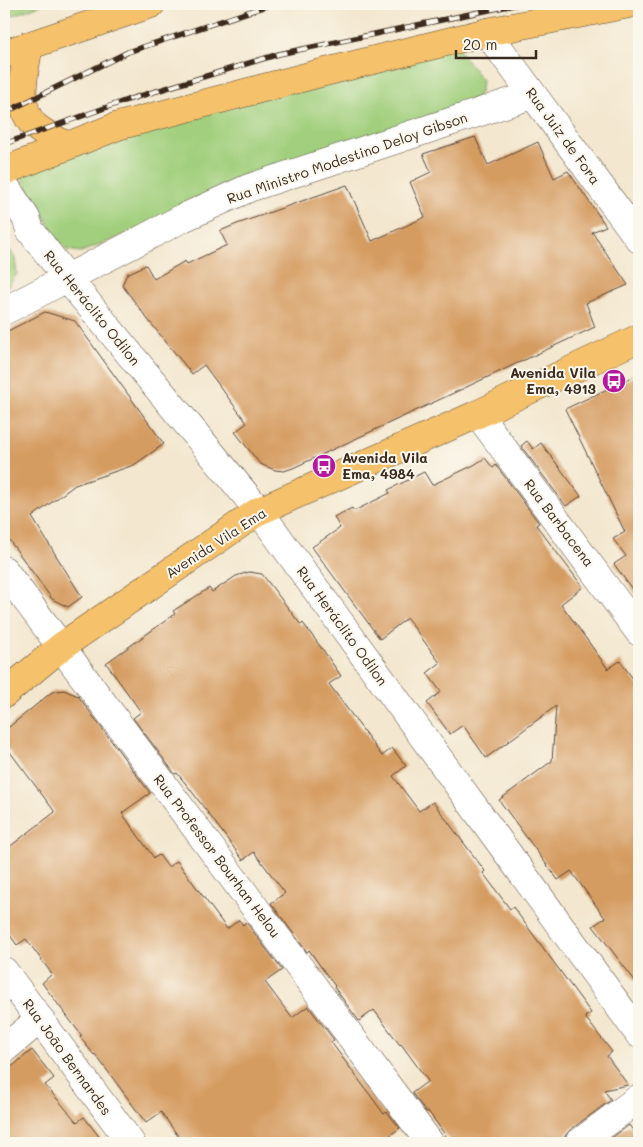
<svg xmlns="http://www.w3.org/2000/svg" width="643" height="1147" font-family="Mali,sans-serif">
<rect width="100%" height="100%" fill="#fbf7ec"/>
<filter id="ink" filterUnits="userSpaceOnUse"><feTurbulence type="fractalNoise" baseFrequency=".02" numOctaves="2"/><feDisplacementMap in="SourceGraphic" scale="10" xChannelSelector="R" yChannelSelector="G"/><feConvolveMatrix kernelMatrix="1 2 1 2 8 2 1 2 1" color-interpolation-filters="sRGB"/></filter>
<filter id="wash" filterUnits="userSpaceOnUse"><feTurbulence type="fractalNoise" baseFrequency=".0096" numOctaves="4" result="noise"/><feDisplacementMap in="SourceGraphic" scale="20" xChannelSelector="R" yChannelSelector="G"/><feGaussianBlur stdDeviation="1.12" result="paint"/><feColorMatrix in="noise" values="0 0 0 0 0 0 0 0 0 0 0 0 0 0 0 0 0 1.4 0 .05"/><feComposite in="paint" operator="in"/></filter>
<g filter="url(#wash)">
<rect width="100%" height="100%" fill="#f3e7cf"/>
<path fill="#a1cf7d" stroke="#6e7c4e" d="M4,4H43L4,19Z
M457,47L482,80L481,90L477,97L81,252L67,250L60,243L20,175L127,133Z
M4,241L15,258L17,274L7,287L4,289Z"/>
<g id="blocks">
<path fill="#d59c62" d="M475,137L488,165L538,142L554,178L568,171L606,226L592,232L628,285L586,303L595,327L293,468L284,471L275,470L260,464L235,432L247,423L204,365L192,374L149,321L122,285L127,274L146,265L154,279L185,261L187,264L227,245L220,231L237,224L347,185L372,241L425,217L410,182L431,172L423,154Z
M45,312L75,321L164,444L134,465L75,485L32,517L82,597L68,607L52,599L4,533V333Z
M639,374V599L614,564L626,556L613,539L625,532L565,409Z
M527,441L533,449L541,443L581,496L566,506L521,446Z
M485,458L493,468L496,465L539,523L536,525L583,587L561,604L608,669L620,661L639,687V986L593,926L605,918L571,871L558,880L499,800L552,761L556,706L486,758L463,725L450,734L427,703L441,692L427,673L440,663L407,618L380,639L312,547L340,528L334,517L352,508L354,511L390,493L388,490L424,472L432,485L474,465Z
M249,572L262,574L301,625L303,623L328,657L341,676L329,684L382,756L392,748L406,766L393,776L419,811L433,802L485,871L483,873L510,909L513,907L591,1013L585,1017L612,1052L607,1056L628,1085L604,1090L611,1100L570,1130L565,1136L564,1143H451L428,1111L426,1112L412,1093L428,1081L401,1044L400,1045L374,1010L359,1021L334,987L335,986L321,967L309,950L307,952L271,903L285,893L254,852L243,860L190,789L177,773L175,774L133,718L141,712L106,663L175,614L173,611L209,588L212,592L236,576Z
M64,690L78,696L150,793L122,813L154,858L159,855L168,867L177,861L227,929L239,920L243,925L246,922L282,970L265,982L292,1018L308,1006L334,1040L331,1042L384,1114L387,1112L400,1128L379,1143H183L161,1112L146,1123L95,1054L94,1055L80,1037L82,1036L42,983L52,974L26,939L17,945L4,927V851L55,812L4,744V731L52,692Z
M32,1050L54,1078L45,1085L77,1122L84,1117L104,1143H4V1073Z
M629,1125L639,1139V1143H605Z"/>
</g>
</g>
<g filter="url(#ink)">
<use href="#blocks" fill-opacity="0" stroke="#574639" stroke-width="1"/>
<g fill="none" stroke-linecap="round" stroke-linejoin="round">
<g stroke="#574639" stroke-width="29">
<path id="minor" d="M487,32L639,239
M4,184L26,218L30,230L67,278L259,511L639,1034
M4,311L183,218L249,188L532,95
M478,414L639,632
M4,570L430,1143
M4,971L131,1143
M4,1049L40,1019
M579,1143L639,1098"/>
</g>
<g stroke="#574639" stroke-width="29">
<path id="major" d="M29,45C25,70 14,108 36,127C45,134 56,140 66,145
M4,54L151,4
M4,171L118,126L317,74L487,32L629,4
M4,694L62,646L259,511L478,414L639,338"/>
</g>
<use href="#minor" stroke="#fff" stroke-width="28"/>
<use href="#major" stroke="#f5c16b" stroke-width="28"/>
<g stroke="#3b2a1e" stroke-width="5.5">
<path id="rail" d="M4,113L128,52L272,4
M4,144L127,100L279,54L518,4"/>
</g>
<use href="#rail" stroke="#fbf7ec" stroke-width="4" stroke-dasharray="11" stroke-linecap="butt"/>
</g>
</g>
<defs>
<g id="bus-disc" transform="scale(1.25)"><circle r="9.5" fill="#b5179e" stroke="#fbf7ec"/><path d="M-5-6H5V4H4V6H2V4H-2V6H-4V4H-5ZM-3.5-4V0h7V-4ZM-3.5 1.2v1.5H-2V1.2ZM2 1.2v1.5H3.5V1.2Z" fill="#fff"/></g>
</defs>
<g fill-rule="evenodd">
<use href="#bus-disc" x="614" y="381"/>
<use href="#bus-disc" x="324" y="466"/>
</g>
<g text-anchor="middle" stroke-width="4" stroke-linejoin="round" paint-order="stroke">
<g font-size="14" fill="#3b2a1e" stroke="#fbf7ec">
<text transform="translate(563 136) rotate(54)" y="5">Rua Juiz de Fora</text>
<text transform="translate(347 158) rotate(-19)" y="5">Rua Ministro Modestino Deloy Gibson</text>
<text transform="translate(92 308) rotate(51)" y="5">Rua Heráclito Odilon</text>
<text transform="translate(559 523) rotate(53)" y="5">Rua Barbacena</text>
<text transform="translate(216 543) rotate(-33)" y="5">Avenida Vila Ema</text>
<text transform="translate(342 626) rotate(54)" y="5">Rua Heráclito Odilon</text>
<text transform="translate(217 856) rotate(53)" y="5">Rua Professor Bourhan Helou</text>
<text transform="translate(67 1057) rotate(54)" y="5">Rua João Bernardes</text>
</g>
<g font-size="14" font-weight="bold" fill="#3b2a1e" stroke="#fbf7ec" text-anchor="end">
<text x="596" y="378">Avenida Vila<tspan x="596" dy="16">Ema, 4913</tspan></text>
<text x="342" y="463" text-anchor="start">Avenida Vila<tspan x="342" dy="16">Ema, 4984</tspan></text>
</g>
</g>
<rect width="643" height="1147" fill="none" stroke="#fbf7ec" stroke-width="20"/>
<path d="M456 50v8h80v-8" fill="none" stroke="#3b2a1e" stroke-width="2.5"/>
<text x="463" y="50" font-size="15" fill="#3b2a1e" stroke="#fbf7ec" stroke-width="4" paint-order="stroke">20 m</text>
</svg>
